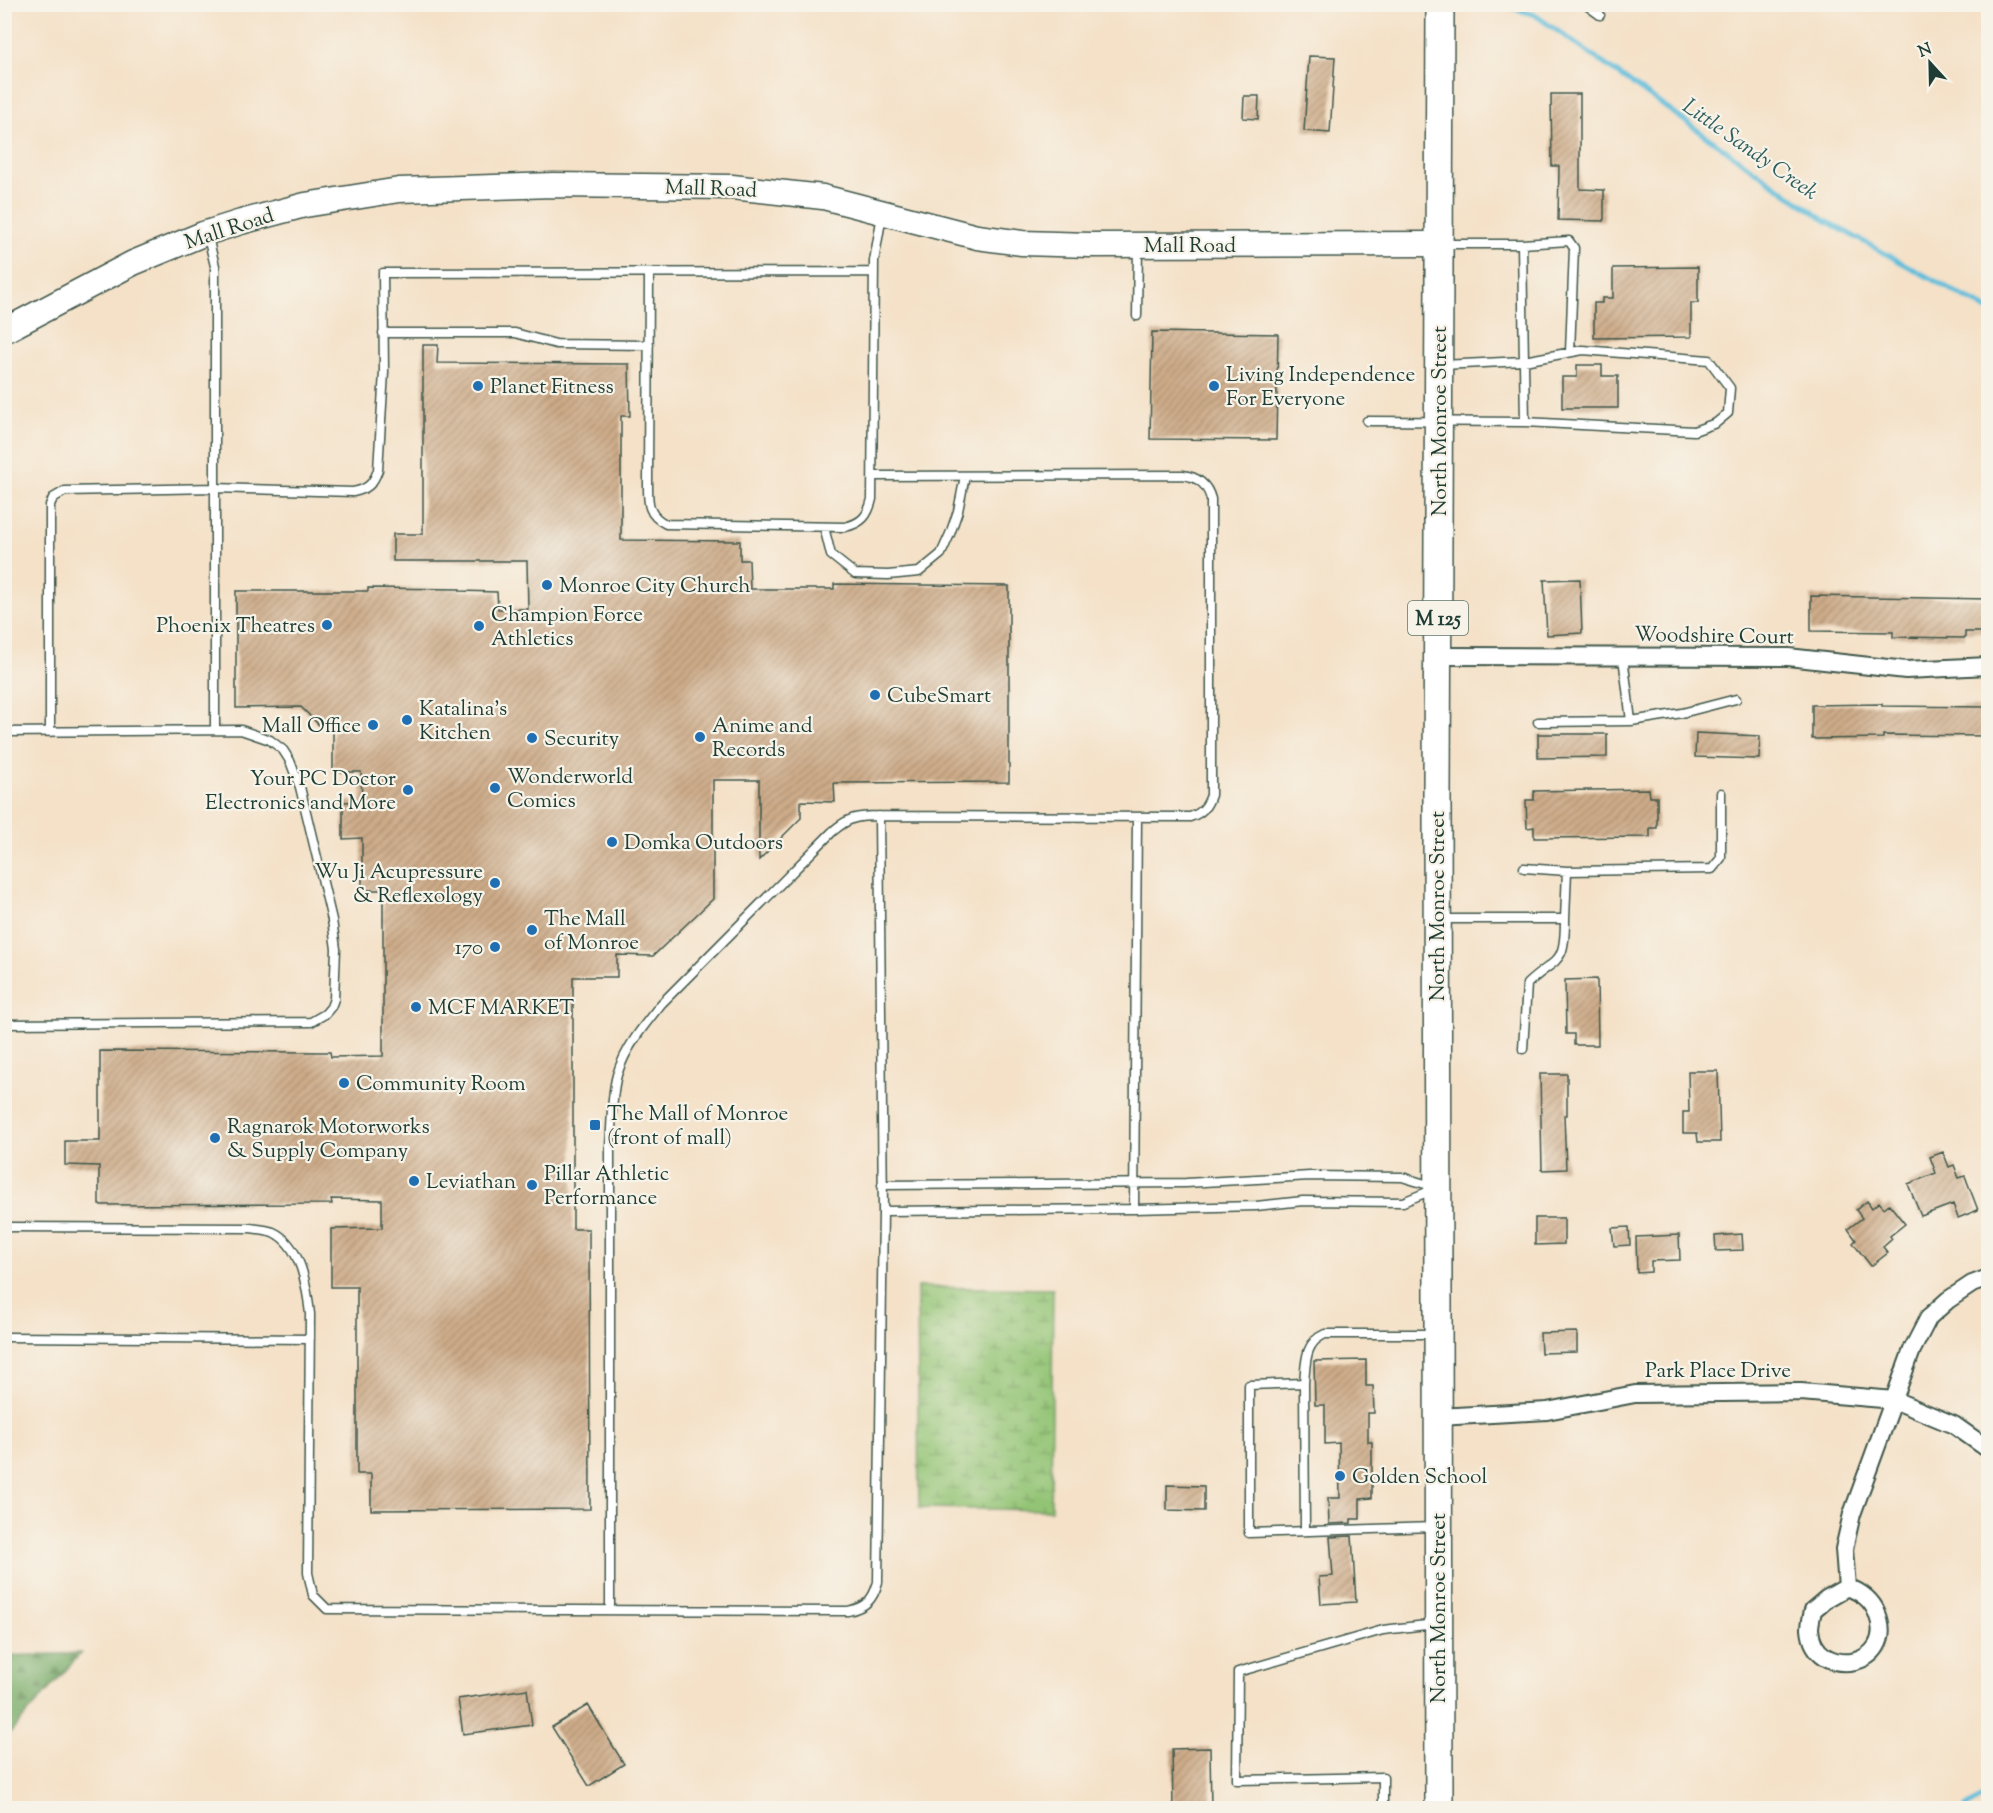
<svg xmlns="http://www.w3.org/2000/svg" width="1993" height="1813" font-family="'Sorts Mill Goudy',serif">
<defs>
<pattern id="forest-firs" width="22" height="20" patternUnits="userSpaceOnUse" patternTransform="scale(1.5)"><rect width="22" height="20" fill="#76aa66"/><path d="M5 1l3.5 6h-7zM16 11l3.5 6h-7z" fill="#608c55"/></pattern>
<pattern id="wetland-marsh" width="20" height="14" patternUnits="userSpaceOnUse" patternTransform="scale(1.5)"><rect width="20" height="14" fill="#93c474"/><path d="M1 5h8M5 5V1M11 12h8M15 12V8" fill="none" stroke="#77a060"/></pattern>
<pattern id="building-hatch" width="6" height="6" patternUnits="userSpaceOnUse" patternTransform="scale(1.5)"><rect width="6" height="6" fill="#ceac89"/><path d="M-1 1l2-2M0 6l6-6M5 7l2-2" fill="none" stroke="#a78d71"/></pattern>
</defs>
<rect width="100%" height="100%" fill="#f7f3e8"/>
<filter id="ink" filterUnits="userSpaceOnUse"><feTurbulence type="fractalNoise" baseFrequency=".0167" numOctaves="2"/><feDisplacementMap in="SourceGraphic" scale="12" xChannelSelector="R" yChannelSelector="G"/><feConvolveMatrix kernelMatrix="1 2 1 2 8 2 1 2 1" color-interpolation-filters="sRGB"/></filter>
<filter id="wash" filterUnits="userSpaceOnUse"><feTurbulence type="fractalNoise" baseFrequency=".008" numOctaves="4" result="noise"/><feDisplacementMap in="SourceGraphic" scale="24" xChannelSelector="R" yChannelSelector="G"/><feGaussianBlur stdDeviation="1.35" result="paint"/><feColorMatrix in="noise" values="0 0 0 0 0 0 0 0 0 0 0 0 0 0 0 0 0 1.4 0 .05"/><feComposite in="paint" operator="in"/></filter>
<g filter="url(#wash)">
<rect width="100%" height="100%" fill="#f4e1c8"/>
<path fill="url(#forest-firs)" stroke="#4a744d" stroke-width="1.5" d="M81,1653L5,1739V1656Z"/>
<path fill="url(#wetland-marsh)" stroke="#598054" stroke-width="1.5" d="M917,1287L1053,1289L1051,1510L919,1508Z"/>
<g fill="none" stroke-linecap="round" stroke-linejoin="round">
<path stroke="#5dbddb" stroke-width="5" d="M1501,4L1535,15L1826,221L1988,310
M1965,1808L1988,1793"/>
</g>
<g id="blocks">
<path fill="url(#building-hatch)" d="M1309,56L1335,57L1330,133L1304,131Z
M1551,94H1580V189L1604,190V221L1558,220L1559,166H1552Z
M1244,96H1259L1258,119L1243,118Z
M1698,267V303H1691V337L1594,338V303H1602V298H1613V268Z
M1152,332L1278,334L1276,440L1150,439Z
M423,345H438L437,363L629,364L630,416H621V540L740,541V560H749L750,589H834V584L1009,586V782L834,783L835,802L801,801V818L759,860V780H713V899L653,956L617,955V977H573V1229H589L590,1509L371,1510V1474H357V1287H331V1229L382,1228V1200L331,1199L332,1204L99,1205V1166L65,1165V1141H100V1051L330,1052L331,1057L383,1056V890H362V838L343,839V802L362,801L361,772H333V727H321L301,707L236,708V591H368V588L460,589V591L497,592L498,609H528L527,561H393V534H423Z
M1577,365H1602V376H1618V408H1562V377H1577Z
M1580,579L1582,633L1547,635L1544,580Z
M1811,596L1989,599V632H1965V638L1893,637V632L1811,631Z
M1882,704V706L1989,707V736L1883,735V738L1812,739V705Z
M1696,733L1760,736L1759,759L1695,757Z
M1538,734H1607V757L1538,758Z
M1649,789L1650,797H1657V828H1650V837L1534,838V827L1527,828L1526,800H1534V791Z
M1597,979L1598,1045H1574V1034H1566L1565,980Z
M1688,1071H1718L1720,1142H1698L1697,1133H1683V1112H1689Z
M1540,1074H1567V1115H1564L1566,1169L1542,1170Z
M1943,1152L1949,1167L1954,1165L1959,1178L1965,1176L1978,1210L1958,1218L1953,1204L1921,1216L1908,1184L1936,1173L1930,1157Z
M1867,1201L1872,1208L1879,1202L1884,1208L1889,1204L1905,1224L1890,1236L1892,1239L1883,1247L1888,1253L1871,1266L1853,1243L1856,1240L1848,1229L1862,1218L1856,1210Z
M1535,1218H1564V1244L1535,1245Z
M1629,1227L1630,1245L1614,1246L1612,1228Z
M1742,1234L1743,1250L1716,1251L1715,1236Z
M1679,1235L1680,1260L1651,1261V1272L1637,1273L1636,1237Z
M1577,1332V1352L1541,1353L1540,1333Z
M1366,1360V1386H1373L1374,1413H1368V1442H1372V1498L1360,1499V1519H1351V1523L1329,1524L1328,1498H1340L1339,1443L1325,1444V1405H1315L1314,1361Z
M1167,1485L1204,1486V1511L1167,1510Z
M1352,1536L1356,1602L1321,1604L1319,1577L1333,1576L1330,1537Z
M527,1689L532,1725L463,1734L458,1699Z
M588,1705L624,1764L589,1786L552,1727Z
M1210,1748L1211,1809H1173L1172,1749Z"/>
</g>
</g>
<g filter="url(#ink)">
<use href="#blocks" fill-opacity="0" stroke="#3f564a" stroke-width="1.5"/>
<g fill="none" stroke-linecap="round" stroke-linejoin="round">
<g stroke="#3f564a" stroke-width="11">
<path id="lane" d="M1585,4L1600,15
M207,233L215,266V730
M1522,244L1569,241L1574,248L1570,352
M649,274L648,483C648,502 647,515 666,524L845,527C862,523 868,516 872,499L874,261L882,215
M1137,316L1138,248
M383,333H515L556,344L649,345
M1442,365L1524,361L1583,350L1709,360L1730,388L1728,413L1716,423L1694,431L1525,422
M1367,421L1525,422L1522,244H1442
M824,527L831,555L855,574L888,575L919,572L941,554L950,534L958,511L965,476
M1623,657L1631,721L1682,713L1736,699
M1538,722L1631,721
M4,732L241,730L270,740L283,750L290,761L300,787L332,920L336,949L334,999L331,1007L325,1014L311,1022L4,1024
M50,732V505L53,498L65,491L215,488L353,492C368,489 373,484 378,470L384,372L383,273L874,272
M1524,868L1567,871L1712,869L1721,858V793
M1441,919H1565L1567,871
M1523,1049L1527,984C1557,956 1565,967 1565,919
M882,1185L1186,1183L1310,1176L1402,1177L1435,1187
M1134,1209L1137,817
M883,1211L1134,1209L1256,1206L1303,1201L1403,1202L1432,1190
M4,1227L250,1228C257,1229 265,1229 273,1232C301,1245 307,1286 310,1314L308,1573L313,1595L327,1609L848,1611C866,1607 873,1600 878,1582L883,1211L879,816
M4,1337L310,1339
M1304,1383L1305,1531
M1434,1527L1249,1533V1385L1304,1383C1306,1363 1304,1343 1325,1334H1434
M610,1610V1145C612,1122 611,1097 617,1075C625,1048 644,1025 662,1003L832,832C849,817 857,816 879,816L1190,817C1202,813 1207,807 1211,795V499C1207,484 1198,477 1183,475L873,476
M1383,1808V1777L1237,1780L1238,1672L1383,1630L1435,1624"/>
</g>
<g stroke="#3f564a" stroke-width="20">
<path id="street" d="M1438,656L1788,657L1906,670L1988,666
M1438,1417L1547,1411L1635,1394L1801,1392L1894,1400L1954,1425L1988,1449
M1847,1587C1861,1592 1871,1599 1877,1613C1899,1668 1814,1682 1810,1629C1810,1623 1812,1616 1813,1610L1826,1599L1847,1587L1844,1549L1852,1514L1912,1350L1929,1317L1948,1300L1972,1284L1988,1278"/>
</g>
<g stroke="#3f564a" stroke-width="27">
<path id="secondary" d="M4,331L133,263L203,234L241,222L305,205L399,190L553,185L732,187L823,197L977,237L1022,243L1090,245L1439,244"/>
</g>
<g stroke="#3f564a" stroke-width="30">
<path id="primary" d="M1439,1808L1437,796L1440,4"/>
</g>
<use href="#lane" stroke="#fff" stroke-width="8"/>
<use href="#street" stroke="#fff" stroke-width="16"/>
<use href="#secondary" stroke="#fff" stroke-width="24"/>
<use href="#primary" stroke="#fff" stroke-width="27"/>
</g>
</g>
<g fill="#1f6fb2" stroke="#f7f3e8" stroke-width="2">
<circle cx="478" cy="386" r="6"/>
<circle cx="1214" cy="386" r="6"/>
<circle cx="547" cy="585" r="6"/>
<circle cx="327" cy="625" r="6"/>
<circle cx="479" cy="626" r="6"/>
<circle cx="875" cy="695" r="6"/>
<circle cx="407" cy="720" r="6"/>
<circle cx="373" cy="725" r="6"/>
<circle cx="700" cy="737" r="6"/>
<circle cx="532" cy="738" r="6"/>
<circle cx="495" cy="788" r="6"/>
<circle cx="408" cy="790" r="6"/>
<circle cx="612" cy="842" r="6"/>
<circle cx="495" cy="883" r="6"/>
<circle cx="532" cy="930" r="6"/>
<circle cx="495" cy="947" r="6"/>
<circle cx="416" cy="1007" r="6"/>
<circle cx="344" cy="1083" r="6"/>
<rect x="589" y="1119" width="12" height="12" rx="3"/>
<circle cx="215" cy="1138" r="6"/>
<circle cx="414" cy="1181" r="6"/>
<circle cx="532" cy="1185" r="6"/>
<circle cx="1340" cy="1476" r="6"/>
</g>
<g text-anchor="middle" stroke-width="4.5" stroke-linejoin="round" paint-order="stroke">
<rect fill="#f7f3e8" stroke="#60746a" stroke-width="1.5" x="1408" y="601" width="60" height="34" rx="4.5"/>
<g font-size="20" font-weight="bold" fill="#1f3d34">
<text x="1438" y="625">M 125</text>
</g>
<g font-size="21" fill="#1f3d34" stroke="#f7f3e8">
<text transform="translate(711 188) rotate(2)" y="7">Mall Road</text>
<text transform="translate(229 228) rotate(-18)" y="7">Mall Road</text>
<text x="1190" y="252">Mall Road</text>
<text transform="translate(1439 421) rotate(-90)" y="7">North Monroe Street</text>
<text transform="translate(1714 635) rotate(1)" y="7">Woodshire Court</text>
<text transform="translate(1437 906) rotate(-90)" y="7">North Monroe Street</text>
<text x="1718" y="1377">Park Place Drive</text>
<text transform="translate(1438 1608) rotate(-90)" y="7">North Monroe Street</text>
</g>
<g font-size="21" fill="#1f3d34" stroke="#f7f3e8" text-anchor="start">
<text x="1226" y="381">Living Independence<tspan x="1226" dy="24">For Everyone</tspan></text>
<text x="490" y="393">Planet Fitness</text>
<text x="559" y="592">Monroe City Church</text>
<text x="491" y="621">Champion Force<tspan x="491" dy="24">Athletics</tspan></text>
<text x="315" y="632" text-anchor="end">Phoenix Theatres</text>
<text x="887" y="702">CubeSmart</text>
<text x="419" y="715">Katalina’s<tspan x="419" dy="24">Kitchen</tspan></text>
<text x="361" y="732" text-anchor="end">Mall Office</text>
<text x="712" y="732">Anime and<tspan x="712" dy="24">Records</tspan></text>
<text x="544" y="745">Security</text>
<text x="507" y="783">Wonderworld<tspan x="507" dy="24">Comics</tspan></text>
<text x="396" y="785" text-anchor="end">Your PC Doctor<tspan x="396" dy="24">Electronics and More</tspan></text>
<text x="624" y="849">Domka Outdoors</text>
<text x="483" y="878" text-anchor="end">Wu Ji Acupressure<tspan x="483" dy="24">&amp; Reflexology</tspan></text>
<text x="544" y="925">The Mall<tspan x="544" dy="24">of Monroe</tspan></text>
<text x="483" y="954" text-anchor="end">170</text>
<text x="428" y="1014">MCF MARKET</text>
<text x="356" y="1090">Community Room</text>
<text x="607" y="1120">The Mall of Monroe<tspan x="607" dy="24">(front of mall)</tspan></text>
<text x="227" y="1133">Ragnarok Motorworks<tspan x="227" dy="24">&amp; Supply Company</tspan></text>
<text x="544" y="1180">Pillar Athletic<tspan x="544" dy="24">Performance</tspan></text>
<text x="426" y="1188">Leviathan</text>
<text x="1352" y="1483">Golden School</text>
</g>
<g font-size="22" font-style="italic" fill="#2e5d5e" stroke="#f7f3e8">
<text transform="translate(1751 148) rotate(35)" y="8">Little Sandy Creek</text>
</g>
</g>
<rect width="1993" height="1813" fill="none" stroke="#f7f3e8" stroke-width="24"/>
<g transform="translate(1930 63) rotate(338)" stroke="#f7f3e8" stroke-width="4.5" paint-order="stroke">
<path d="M0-4.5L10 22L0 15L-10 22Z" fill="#1f3d34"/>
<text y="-9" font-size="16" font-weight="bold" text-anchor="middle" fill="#1f3d34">N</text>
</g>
</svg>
